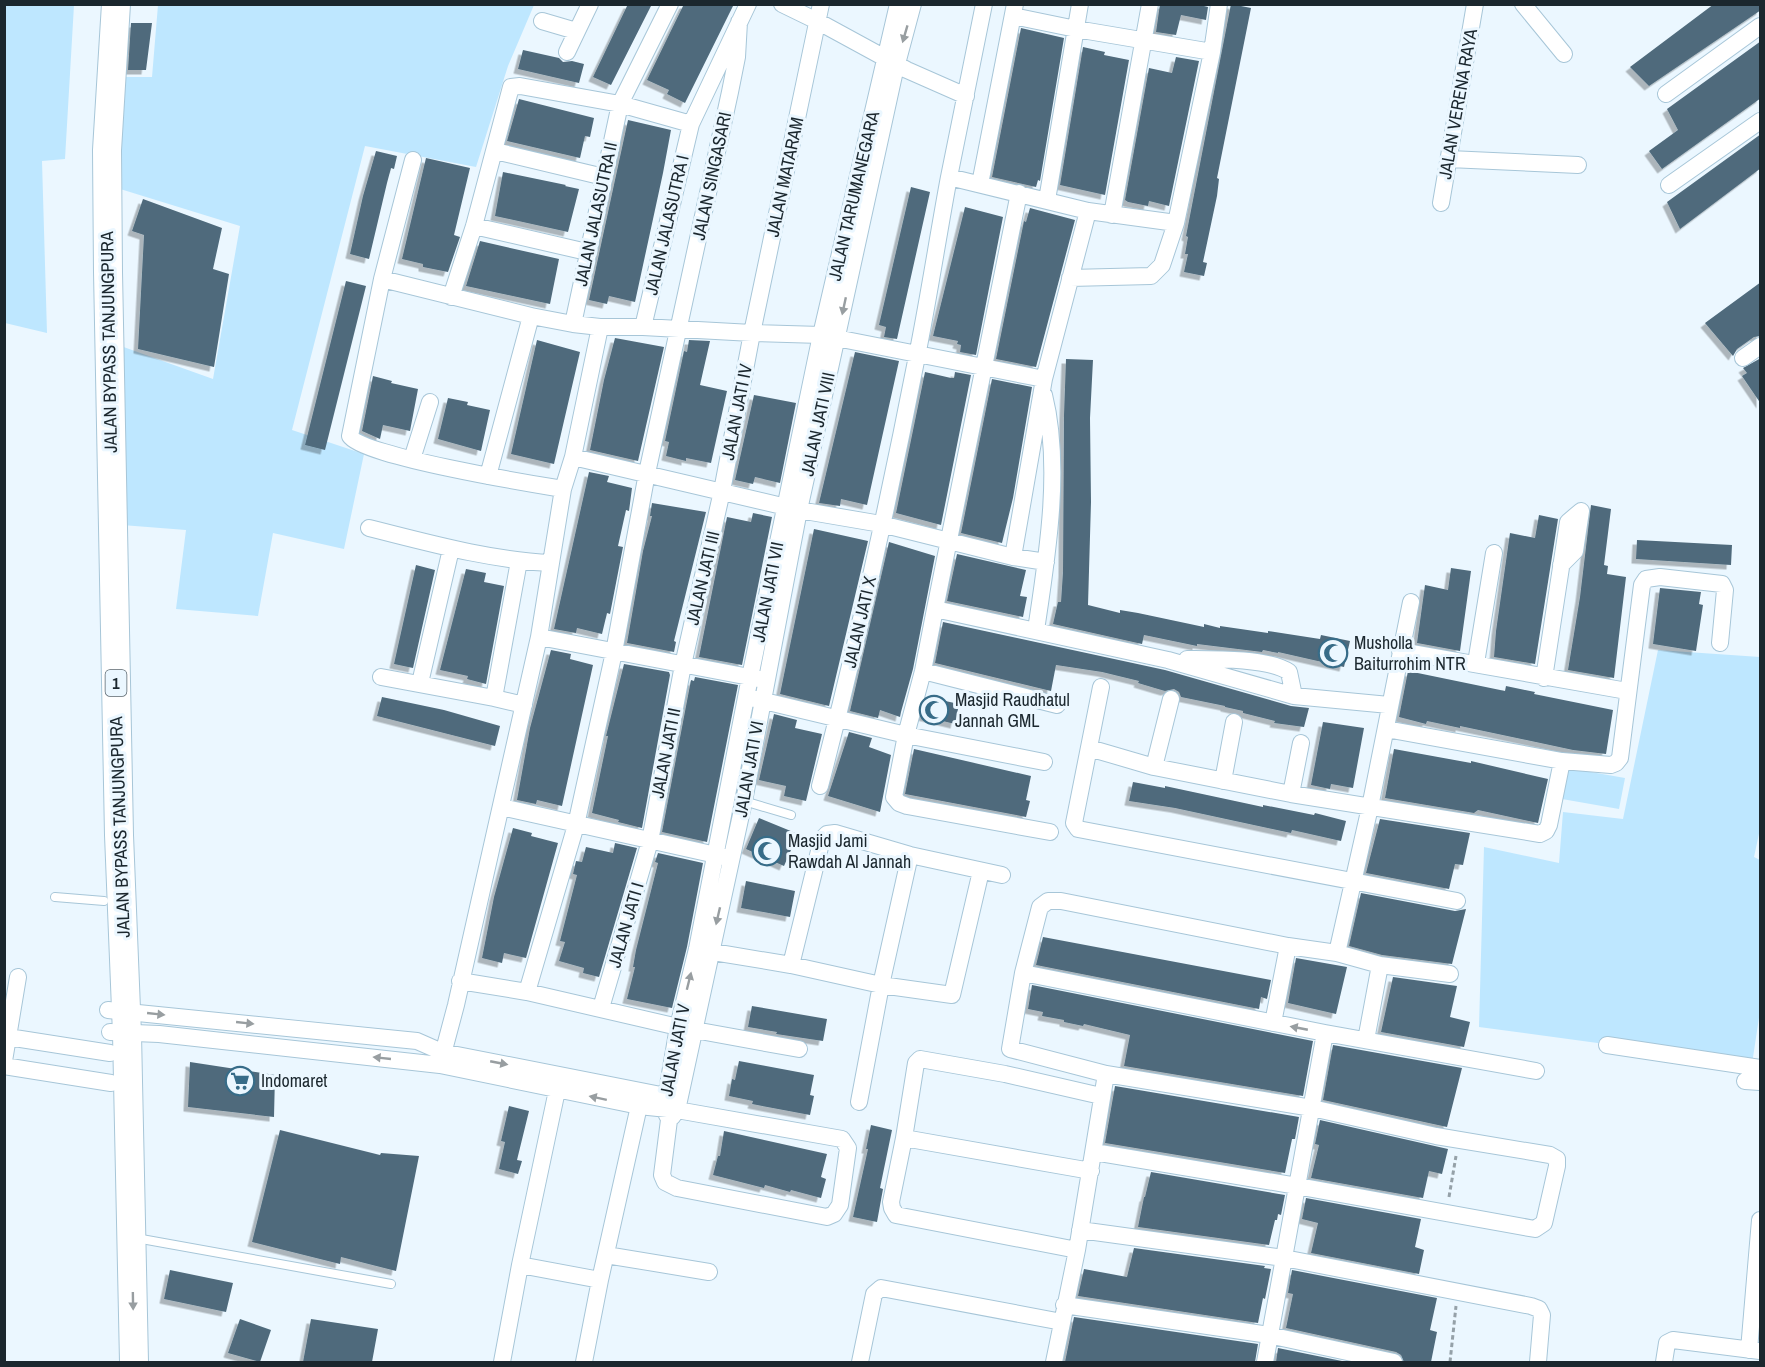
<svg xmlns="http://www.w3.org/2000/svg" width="1765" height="1367" font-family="'Archivo Narrow',sans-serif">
<defs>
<filter id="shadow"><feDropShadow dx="-4.5" dy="4.5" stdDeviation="0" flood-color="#0004"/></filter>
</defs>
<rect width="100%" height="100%" fill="#ebf7ff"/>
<path fill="#bee7ff" d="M5,4L74,5L65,159L42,161L47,333L5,323Z
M158,5H534L508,66L476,167L365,146L292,430L364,454L344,549L273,533L258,616L176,609L186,530L122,525L118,345L213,379L240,226L117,188L121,77H152Z
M1658,650L1760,657V829L1754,857L1760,860V1011L1752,1064L1479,1027L1484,847L1559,863L1563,812L1623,819Z
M1568,768L1625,778L1619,809L1562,799Z"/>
<path fill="#4f6b7c" filter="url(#shadow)" d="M628,4H652L611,85L593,77Z
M684,4H734L685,103L667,94L669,90L647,80Z
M1160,4H1196L1208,7L1206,20L1181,15L1176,35L1156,32Z
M1231,4L1251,8L1217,178L1219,179L1217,196L1203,262L1207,263L1204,276L1184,272L1188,254H1185L1188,237L1186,236Z
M1714,4H1761V10L1649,86L1630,67Z
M131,23H152L146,70H128Z
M1021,28L1064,38L1040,181L1038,180L1036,187L992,177Z
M1761,41V98L1662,169L1649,151L1678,130L1667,109Z
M1083,47L1105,52L1104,55L1129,60L1105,195L1060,185Z
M523,50L559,58L563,62L572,61L584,64L579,83L518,69Z
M1176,57L1199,61L1169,206L1149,201L1148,206L1128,202L1125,200L1149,68L1172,73Z
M519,99L594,118L590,137L585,136L580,158L507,141Z
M628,120L671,130L663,173L635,302L609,296L607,304L589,300Z
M1761,134V168L1680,229L1667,202Z
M376,151L397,156L394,169L391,168L387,183L369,259L350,254L363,196Z
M426,158L470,168L454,235L460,237L448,272L423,267V264L402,259Z
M503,172L566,185L565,186L579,189L568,232L495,216Z
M911,187L930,192L897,339L884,337L886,327L879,325Z
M143,199L222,228L213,269L229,274L214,367L138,349L144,235L132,231Z
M965,207L1003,217L976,355L960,352L961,345L957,344L958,341L933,336Z
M1030,208L1075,220L1036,367L996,359L1024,221L1026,222Z
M480,241L559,259L550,304L466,286Z
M346,281L366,286L325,450L305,445Z
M1761,282V336L1754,337L1737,349L1733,356L1705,323Z
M615,338L664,347L638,461L590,450L604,380Z
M537,340L580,352L554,464L511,454Z
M689,340L710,341L700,385L727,391L711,463L686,458V461L666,456L669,442L665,441L684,351L687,352Z
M855,352L899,361L867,505L841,499L840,506L819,503Z
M1761,358V404L1742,376L1747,373L1743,368Z
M1066,359L1093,360L1090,418L1091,502L1088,605L1120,613V610L1138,613L1204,627V624L1220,628V626L1268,633V631L1320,639L1321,635L1350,641L1344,667L1278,652V653L1263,650L1262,652L1197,644V646L1144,635L1142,644L1053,624L1058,602H1061L1063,572L1064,415Z
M925,372L951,378H954L955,372L971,375L941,525L896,513Z
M373,376L392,381L391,383L418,389L410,431L383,425L380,439L362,431Z
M992,379L1032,387L1013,498L1002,543L961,533Z
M754,395L796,403L780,483L755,477L753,484L735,480Z
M448,398L468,402L467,405L490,410L481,451L438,439Z
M589,472L609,476L607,482L632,488L629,511L626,510L618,546L623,547L610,614L607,613L602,634L577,628L576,633L554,629Z
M652,503L706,512L674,641L676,642L674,652L627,643L643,551L652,516H650Z
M1591,505L1611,509L1604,565L1608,566L1607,574L1626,577L1614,678L1568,670L1580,597Z
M753,513L772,517L742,665L699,657L727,517L751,522Z
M1539,515L1558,519L1535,664L1494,657L1496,631L1510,533L1535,538Z
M814,529L868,541L829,706L780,694Z
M1637,540L1732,545L1731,565L1636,559Z
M889,542L935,556L913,669L901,712L900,717L880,710L878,718L850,711Z
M957,554L1026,570L1020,596L1027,597L1023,617L947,601Z
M416,565L435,570L413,668L394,664Z
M1451,568L1471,571L1460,651L1417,643L1425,585L1448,590Z
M466,569L486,573L484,582L504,586L486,684L467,679L468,676L440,670Z
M1660,588L1701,592L1699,604L1703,605L1696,651L1653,644Z
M943,622L1165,670L1291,706L1309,708L1304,727L1274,723L1275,721L1243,713V711L1225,707V706L1181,697L1179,692L1174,689L1165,691L1158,689L1138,683L1139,681L1102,672L1056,665L1051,691L935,663Z
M551,650L571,654L570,659L593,665L562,806L537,800L536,804L517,800L530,728Z
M624,664L669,672L670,675L642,828L618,822L619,820L592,813L608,736H606Z
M1408,671L1505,691L1506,686L1535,692L1534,694L1613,710L1606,754L1573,750L1460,726V728L1427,721L1426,724L1399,717Z
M695,677L738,685L707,842L662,832L691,680L694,681Z
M382,697L444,710L500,726L495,746L377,716Z
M927,697L959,704L955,724L922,716Z
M774,714L797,720L795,728L822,734L806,801L784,796L786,786L759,780Z
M1323,722L1364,728L1353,788L1331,784L1330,789L1311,785Z
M849,732L872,738L869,747L891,755L880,812L828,796Z
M914,749L1031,776L1026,800L1030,801L1026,817L905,794Z
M1394,749L1471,763V761L1548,779L1538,823L1478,810L1474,813L1385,798Z
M1133,782L1165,788V786L1263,807V805L1314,815L1315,813L1346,821L1341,841L1292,830L1291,833L1175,808L1129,801Z
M759,818L798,834L784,866L746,849Z
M1380,819L1470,833L1463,865L1455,864L1449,889L1366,873Z
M513,828L532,833L531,836L558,843L526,958L504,953L502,963L482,958L494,897Z
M615,843L637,848L599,977L583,973L584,968L559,961L565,942L560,941L577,875L573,874L576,861L582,862L586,847L613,853Z
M658,853L703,863L687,947L672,1008L627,999L635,967H633L636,950L658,863L655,862Z
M746,881L795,891L790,917L741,908Z
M1361,893L1455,911L1466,909L1452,964L1382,955L1349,946Z
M1043,937L1271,980L1267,999L1261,997L1259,1009L1036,965Z
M1296,958L1347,967L1336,1014L1288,1003Z
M1393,977L1457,986L1450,1017L1470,1022L1464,1047L1381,1032Z
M1032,985L1313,1041L1303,1096L1124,1066L1130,1035L1084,1024L1083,1026L1064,1022V1020L1042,1016L1043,1012L1028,1009Z
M752,1006L827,1019L823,1041L776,1034L777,1032L748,1027Z
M1333,1045L1462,1068L1447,1127L1323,1100Z
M739,1061L814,1075L810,1095L814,1096L810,1115L752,1104L753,1101L729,1096L732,1079L735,1080Z
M190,1062L275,1075L274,1117L188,1107Z
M1115,1086L1299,1117L1295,1139H1292L1285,1173L1105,1143Z
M509,1106L529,1111L517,1160L522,1161L518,1174L499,1169L505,1142L501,1141Z
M1320,1120L1448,1149L1442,1174L1429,1171L1423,1198L1311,1178L1319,1145L1315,1144Z
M871,1125L892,1130L880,1188L883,1189L877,1222L853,1217L868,1149H866Z
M280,1130L380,1155L381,1153L419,1156L396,1271L341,1257L340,1264L252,1242Z
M724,1131L827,1154L821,1177L826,1179L821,1198L791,1190L790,1192L765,1185L764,1188L713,1175L718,1156H720Z
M1151,1172L1285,1195L1281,1215L1278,1214L1277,1220H1275L1269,1245L1138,1227L1144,1197H1145Z
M1306,1198L1421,1219L1415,1247L1424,1250L1419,1274L1311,1253L1318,1223L1302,1219Z
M1134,1248L1265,1266L1264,1268L1271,1269L1265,1299L1263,1298L1258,1323L1078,1296L1084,1269L1127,1277Z
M170,1270L233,1283L226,1312L164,1299Z
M1292,1270L1437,1298L1430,1330L1437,1332L1431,1362H1404L1401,1355L1396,1352L1286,1328L1293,1294L1288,1293Z
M1074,1317L1258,1344L1255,1362H1065Z
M240,1319L271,1330L260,1362L228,1353Z
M311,1319L378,1329L372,1362H303Z
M1278,1348L1347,1362H1276Z"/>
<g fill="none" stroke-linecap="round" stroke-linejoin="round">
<g stroke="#a7c6d8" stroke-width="10">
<path id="service" d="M744,801L791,815
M55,897L104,901
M136,1238L391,1284"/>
</g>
<g stroke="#a7c6d8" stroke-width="18">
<path id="minor" d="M782,4L817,21L907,70L966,96
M1523,4L1564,54
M1013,16L1076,29L1212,52
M542,21L576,31
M567,52L590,4
M1666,94L1760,26
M495,151L604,177
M1449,159L1578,165
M413,160L382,279L350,436C362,456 532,484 563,489
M949,177L984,4
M980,184L1015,4
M1669,185L1760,121
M1019,193L935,609L923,671L906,735L894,797L899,803L907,806L1050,832
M1047,200L1080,4
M1441,203L1475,4
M1112,215L1150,4
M474,226L587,252
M1070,278L1151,276L1162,265L1176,223
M382,279L531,316L573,324L600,327H643L752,333L821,335L1044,379
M451,297L474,226L511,87L520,86L620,104L691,124
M573,324L620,104L670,4
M600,327L573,457L563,489L539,637L456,1005L440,1065L639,1106L677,1110L842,1139L848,1148L840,1205L834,1214L827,1217L677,1188L665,1182L662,1175L669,1120
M643,327L691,124L748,4
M1743,358L1760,346
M573,457L799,510L881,524L1013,557L1046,562
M412,459L430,402
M488,476L531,316
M369,528C429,543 489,560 551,563
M1013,557L1044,379L1088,211
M935,609L1168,660L1294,696L1389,705
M1036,630C1047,557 1062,467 1044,395
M539,637L760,679
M1400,651L1627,691
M1187,659C1213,659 1268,658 1289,672L1294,696
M1476,663L1494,553
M923,671L1057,705
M381,677L494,698L524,705
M1544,678L1568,522L1581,511L1575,551L1561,565
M420,683L451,549
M1101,687L1074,823L1078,829L1457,901
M494,698L519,561
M752,698L906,735L1044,762
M1386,729L1562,761L1611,765L1616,763L1620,758L1642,585L1646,579L1660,577L1722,584L1725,590L1720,643
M1089,748L1154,767L1291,794L1540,834L1546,831L1549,825L1562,761
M1154,767L1171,699
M1223,781L1234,722
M820,786C857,644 889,500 917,356C929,296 938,236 949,177L1088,211L1176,223L1212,52L1219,4
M1291,794L1301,743
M501,807L725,857
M701,950L791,965L881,985L952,995L981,871
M1337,953L1370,807L1411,602
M791,965L822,839L827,834L835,833L910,855L1002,875
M1023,973L1325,1033L1536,1071
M460,981L527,992L678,1027L799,1049
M527,992L576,825L614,652L647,473L730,92L737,57L739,22
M601,1008L650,841L683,665L722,491L752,333L821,4
M108,1010L417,1041L442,1052L666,1096
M1273,1023L1288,946
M110,1032L159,1034L440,1065
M8,1037L110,1053
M1366,1040L1380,965
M1607,1045L1760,1068
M4,1061L18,977
M4,1066L111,1083
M1745,1081L1760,1082
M859,1102L881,985L910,855
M672,1117L677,1110L744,801L799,510L894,75L913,4
M669,1119L664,1109L678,1027L697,949L750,677L821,335L898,4
M904,1138L916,1063L920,1059L1005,1074L1101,1096
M1094,1152L1297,1186L1535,1229L1544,1223L1557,1166V1159L1550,1155L1436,1136L1312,1108L1106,1074L1010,1049L1023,973L1040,907L1048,901H1061L1288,946L1337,953L1380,965L1450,974
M1080,1230L1284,1258L1531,1306L1539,1309L1542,1315L1538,1362
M1077,1250L896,1215L892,1208L891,1202L904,1138L1091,1171
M606,1255L709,1272
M520,1265L600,1280L639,1106
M1064,1305L1269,1335L1394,1362
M1749,1350L1760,1220
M502,1362L520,1265L559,1081
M584,1362L600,1280
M860,1362L874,1294L881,1288L1062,1322
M1054,1362L1077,1250L1106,1074
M1265,1362L1325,1033
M1664,1362L1667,1343L1673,1340L1760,1351"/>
</g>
<g stroke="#a7c6d8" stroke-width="30">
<path id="trunk" d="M116,4L107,150L108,272L119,835L127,1034L134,1362"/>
</g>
<path stroke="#95a1a8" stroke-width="3" stroke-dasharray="4.5 3" stroke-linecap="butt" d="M1449,1197L1456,1156
M1450,1362L1456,1306"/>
<use href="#service" stroke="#fff" stroke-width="8"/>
<use href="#minor" stroke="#fff" stroke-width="16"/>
<use href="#trunk" stroke="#fff" stroke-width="28"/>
</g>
<defs><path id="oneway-solid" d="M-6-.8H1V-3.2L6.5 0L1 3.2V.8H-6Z" transform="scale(1.5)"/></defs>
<g fill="#989ea1">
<use href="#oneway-solid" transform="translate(905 34) rotate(106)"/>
<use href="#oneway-solid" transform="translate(844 306) rotate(102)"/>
<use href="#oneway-solid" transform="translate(718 916) rotate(103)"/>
<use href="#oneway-solid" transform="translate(689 981) rotate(-76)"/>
<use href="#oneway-solid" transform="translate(156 1014) rotate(6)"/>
<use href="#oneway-solid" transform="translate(245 1023) rotate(6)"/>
<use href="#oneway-solid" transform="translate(1299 1028) rotate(-169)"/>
<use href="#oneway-solid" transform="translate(382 1058) rotate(-174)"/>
<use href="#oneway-solid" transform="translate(499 1063) rotate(11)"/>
<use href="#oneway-solid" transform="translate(598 1098) rotate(-168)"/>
<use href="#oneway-solid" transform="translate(133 1301) rotate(89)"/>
</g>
<defs>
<g id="mosque-ring" transform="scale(1.5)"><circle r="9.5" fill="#ebf7ff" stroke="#376c88" stroke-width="1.5"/><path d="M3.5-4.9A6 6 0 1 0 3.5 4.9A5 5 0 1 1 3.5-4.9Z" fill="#376c88"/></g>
<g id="supermarket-ring" transform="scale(1.5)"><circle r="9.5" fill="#ebf7ff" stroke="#376c88" stroke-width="1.5"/><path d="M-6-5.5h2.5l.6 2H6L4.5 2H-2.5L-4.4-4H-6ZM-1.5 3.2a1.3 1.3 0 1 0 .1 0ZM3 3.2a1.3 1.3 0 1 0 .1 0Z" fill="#376c88"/></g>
</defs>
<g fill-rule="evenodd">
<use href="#mosque-ring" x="1333" y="653"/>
<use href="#mosque-ring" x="934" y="710"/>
<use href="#mosque-ring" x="767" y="851"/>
<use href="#supermarket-ring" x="240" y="1081"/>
</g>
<g text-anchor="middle" stroke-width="6" stroke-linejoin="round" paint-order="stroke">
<rect fill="#ebf7ff" stroke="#59656d" stroke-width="1.5" x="105.5" y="670" width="21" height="26" rx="4.5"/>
<g font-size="16" font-weight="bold" fill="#1b272e">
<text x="116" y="689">1</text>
</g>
<g font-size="18" fill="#1b272e" stroke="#ebf7ff">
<text transform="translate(1458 104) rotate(-80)" y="6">JALAN VERENA RAYA</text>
<text transform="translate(712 176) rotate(-78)" y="6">JALAN SINGASARI</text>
<text transform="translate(785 177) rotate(-78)" y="6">JALAN MATARAM</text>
<text transform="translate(854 196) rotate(-77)" y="6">JALAN TARUMANEGARA</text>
<text transform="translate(596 214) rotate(-78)" y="6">JALAN JALASUTRA II</text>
<text transform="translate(667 225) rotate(-77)" y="6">JALAN JALASUTRA I</text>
<text transform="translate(109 342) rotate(-91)" y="6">JALAN BYPASS TANJUNGPURA</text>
<text transform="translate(737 412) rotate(-79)" y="6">JALAN JATI IV</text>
<text transform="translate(818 424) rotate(-78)" y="6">JALAN JATI VIII</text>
<text transform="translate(703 578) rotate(-77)" y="6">JALAN JATI III</text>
<text transform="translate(768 592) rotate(-79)" y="6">JALAN JATI VII</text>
<text transform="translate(860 622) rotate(-77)" y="6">JALAN JATI X</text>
<text transform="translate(666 753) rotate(-79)" y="6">JALAN JATI II</text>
<text transform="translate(749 769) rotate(-80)" y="6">JALAN JATI VI</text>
<text transform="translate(120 827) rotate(-92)" y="6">JALAN BYPASS TANJUNGPURA</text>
<text transform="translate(626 925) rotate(-74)" y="6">JALAN JATI I</text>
<text transform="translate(675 1050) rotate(-79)" y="6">JALAN JATI V</text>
</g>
<g font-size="18" fill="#1b272e" stroke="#ebf7ff" text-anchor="start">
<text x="1354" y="649">Musholla<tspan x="1354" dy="21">Baiturrohim NTR</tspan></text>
<text x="955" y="706">Masjid Raudhatul<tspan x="955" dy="21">Jannah GML</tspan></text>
<text x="788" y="847">Masjid Jami<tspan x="788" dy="21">Rawdah Al Jannah</tspan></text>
<text x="261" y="1087">Indomaret</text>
</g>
</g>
<rect width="1765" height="1367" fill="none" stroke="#1b272e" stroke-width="12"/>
</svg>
